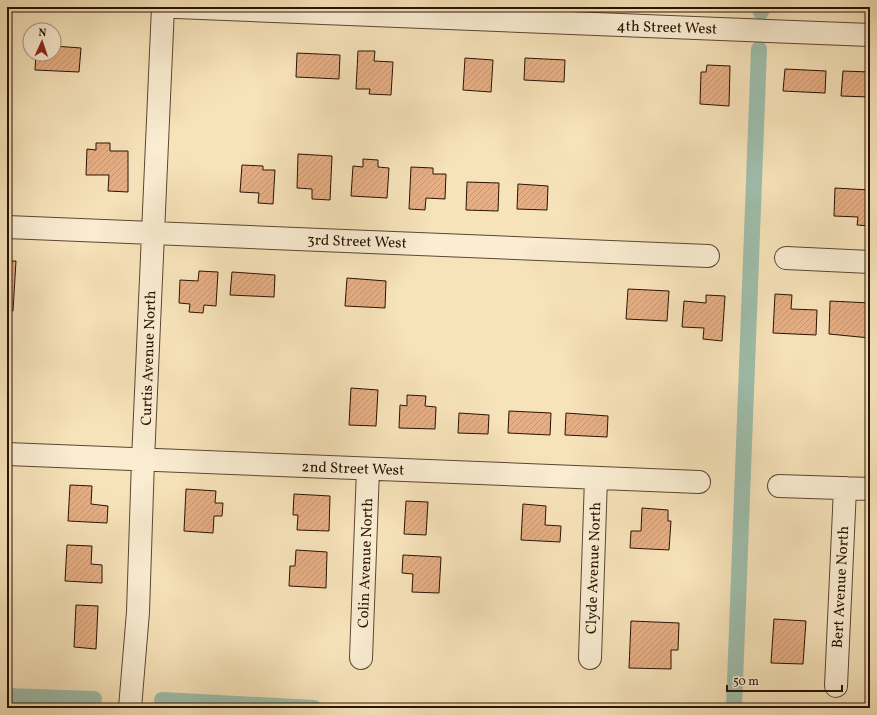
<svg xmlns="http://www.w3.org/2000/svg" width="877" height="715" font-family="Vollkorn,serif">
<defs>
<pattern id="building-hatch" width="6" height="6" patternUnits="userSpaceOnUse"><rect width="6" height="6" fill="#e6af86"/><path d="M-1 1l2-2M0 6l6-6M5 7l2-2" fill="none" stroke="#c59672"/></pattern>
</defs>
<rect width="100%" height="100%" fill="#f7e3ba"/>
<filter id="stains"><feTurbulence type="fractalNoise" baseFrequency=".005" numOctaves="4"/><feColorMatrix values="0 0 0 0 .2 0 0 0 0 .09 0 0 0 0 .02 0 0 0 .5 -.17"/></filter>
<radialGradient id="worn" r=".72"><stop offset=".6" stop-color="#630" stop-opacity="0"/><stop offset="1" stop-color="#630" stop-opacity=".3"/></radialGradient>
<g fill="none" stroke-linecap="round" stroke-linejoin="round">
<path stroke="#9ebeac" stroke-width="16" d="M761,12L762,7
M7,696L94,699
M162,700L314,708
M734,708L759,49"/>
</g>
<path fill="url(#building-hatch)" stroke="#2a1203" d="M54,46L81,48L79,72L35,70L36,54H54Z
M358,51H375L374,61L393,62L391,95L369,94L370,89H356Z
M297,53L340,55L339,79L296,77Z
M465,58L493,60L491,92L463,90Z
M525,58L565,60L564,82L524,80Z
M707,65L730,66L729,106L700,104L701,72H706Z
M785,69L826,71L825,93L783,91Z
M843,71L870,72V97L841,96Z
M96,143H110V151H128V192L108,191L109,175H86L87,149L96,150Z
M298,154L332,156L330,200L312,199V189L297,188Z
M363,159L378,160V167L389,168L387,198L351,196L353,166L363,167Z
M242,165L263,166V170H275L273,204L258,203L259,193L240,192Z
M411,167L433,168V174H446L445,199L426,198L425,210L409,209Z
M467,182L499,183L498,211L466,210Z
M518,184L548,186L547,210L517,209Z
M835,188L870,190V226L857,225L858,217L834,216Z
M7,261H16L13,311H7Z
M199,271L218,272L216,306L204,305L203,313L189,312L190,304L179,303L180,280L198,281Z
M232,272L275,275L274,297L230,295Z
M347,278L386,281L385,308L345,306Z
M628,289L669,291L667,321L626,319Z
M775,294L792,295L791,309L817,310L816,335L773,333Z
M706,295L725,296L722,341L703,339L704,328L682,327L684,301L706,303Z
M830,301L870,303V338L829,334Z
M351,388L378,390L376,426L349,425Z
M407,395L426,396L425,406L436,407L435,429L399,428L400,405L407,406Z
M509,411L551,413L550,435L508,433Z
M459,413L489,415L488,434L458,433Z
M566,413L608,416L607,437L565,435Z
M70,485L92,486L91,504L108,506L107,523L68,521Z
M186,489L216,491L215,503H223L222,516H214L213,533L184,531Z
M294,494L330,496L329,531L297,530L298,515H293Z
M406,501L428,502L426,535L404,534Z
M523,504L546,506L545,525L561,526L560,542L521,540Z
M642,508L668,510V521H671L669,550L630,548L631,531H641Z
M67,545L92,546L91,564L102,565V583L65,581Z
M296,550L327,552L326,588L289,586L290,566H295Z
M403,555L441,557L439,593L412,592L413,574L402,573Z
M76,605L98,606L96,649L74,647Z
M774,619L806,621L803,664L771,663Z
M631,621L679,623L678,650H671V669L629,668Z"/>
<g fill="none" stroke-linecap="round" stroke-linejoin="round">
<g stroke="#5d4631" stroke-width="24">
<path id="minor" d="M176,7L870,35
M7,227L708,256
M786,258L870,262
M7,454L699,482
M779,486L870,489
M361,658L368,469
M590,658L596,478
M836,686L845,488
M130,708L138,612L143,460L163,7"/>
</g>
<use href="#minor" stroke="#faedd2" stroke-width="22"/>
</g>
<g text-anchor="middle" stroke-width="3" stroke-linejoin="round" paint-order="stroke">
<g font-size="15" fill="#2a1203" stroke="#faedd2">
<text transform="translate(667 27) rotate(2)" y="5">4th Street West</text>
<text transform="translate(357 241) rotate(2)" y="5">3rd Street West</text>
<text transform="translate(148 358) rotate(-88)" y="5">Curtis Avenue North</text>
<text transform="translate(353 468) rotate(2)" y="5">2nd Street West</text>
<text transform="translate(365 563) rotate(-88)" y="5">Colin Avenue North</text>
<text transform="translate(593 568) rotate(-88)" y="5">Clyde Avenue North</text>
<text transform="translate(840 587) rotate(-87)" y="5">Bert Avenue North</text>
</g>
</g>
<rect width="877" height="715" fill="none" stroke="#f7e3ba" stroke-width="24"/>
<rect x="8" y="8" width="861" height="699" fill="none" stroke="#2a1203" stroke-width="2"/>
<rect x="12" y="12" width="853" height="691" fill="none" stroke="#2a1203"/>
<g transform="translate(42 42) rotate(3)"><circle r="19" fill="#faedd2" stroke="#a7957f"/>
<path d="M0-3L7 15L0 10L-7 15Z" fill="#8f2418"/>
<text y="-6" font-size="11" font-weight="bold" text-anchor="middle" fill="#2a1203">N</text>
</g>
<path d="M727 685v6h115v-6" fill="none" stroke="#2a1203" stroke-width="2"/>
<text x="733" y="685" font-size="12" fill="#2a1203" stroke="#faedd2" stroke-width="3" paint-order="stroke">50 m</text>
<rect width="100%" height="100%" filter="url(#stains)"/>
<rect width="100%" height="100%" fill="url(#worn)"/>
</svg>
